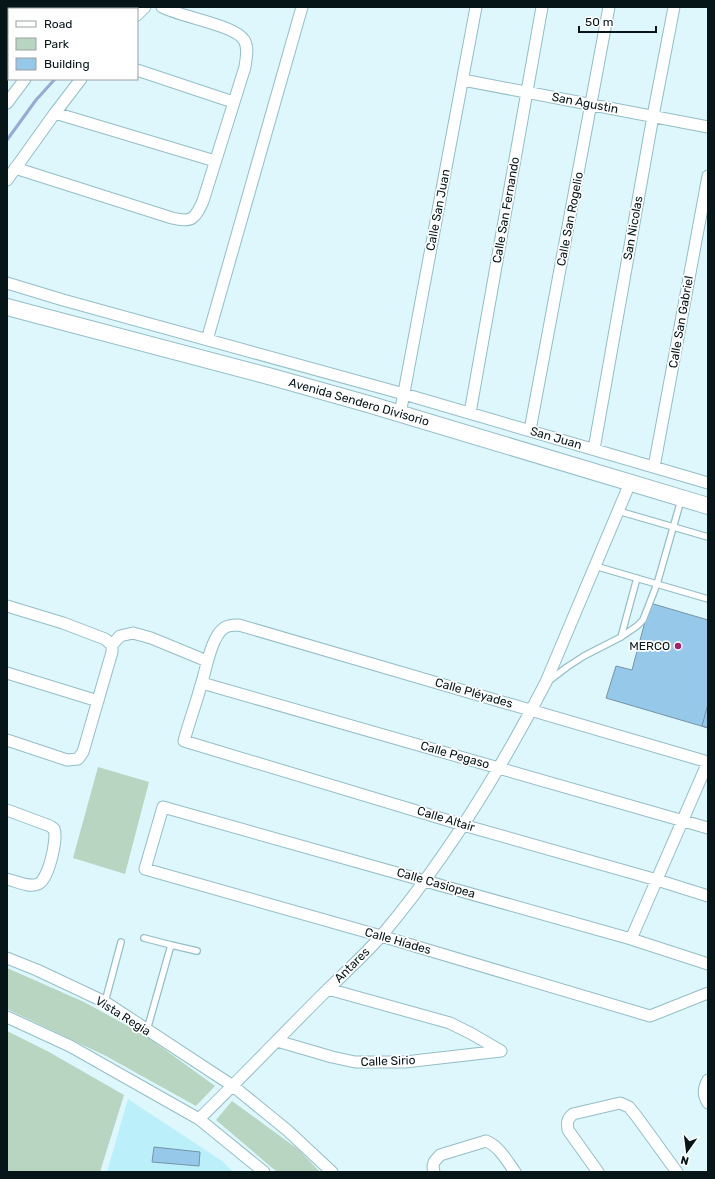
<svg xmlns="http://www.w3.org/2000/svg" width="715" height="1179" font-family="Rubik,sans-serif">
<rect width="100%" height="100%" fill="#ddf7fc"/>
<path fill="#bbf0fb" d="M128,1099L222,1161L233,1172H107Z"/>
<path fill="#b7d5c1" d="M98,767L149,782L125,874L73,858Z
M7,968L84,1002L146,1036L215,1086L196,1106L106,1056L7,1009Z
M7,1031L49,1052L124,1095L100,1172H7Z
M232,1101L299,1150L320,1172H277L216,1120Z"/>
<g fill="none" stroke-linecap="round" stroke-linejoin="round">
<path stroke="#96aad8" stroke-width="3" d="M118,9L120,7
M7,140L36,100L55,79"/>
</g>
<path fill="#96c8ea" stroke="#7593a8" d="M650,603L708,620V728L606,698L616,666L632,670Z
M708,704V728L702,726Z
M154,1147L200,1152L199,1166L152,1162Z"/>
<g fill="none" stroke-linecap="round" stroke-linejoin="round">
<g stroke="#94bec7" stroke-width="8">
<path id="lane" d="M618,511L708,537
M595,566L708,599
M621,637L637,578
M550,680L567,667L584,656L621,637L637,626L643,620L657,584L681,500
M144,938L171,945L147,1030
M171,945L197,951
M105,1002L121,942"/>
</g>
<g stroke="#94bec7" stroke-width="13">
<path id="street" d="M60,9V7
M137,15L145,7
M7,32L9,33
M137,70L233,102
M463,80L708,127
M7,103L25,79
M55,113L215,161
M15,168L172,218C192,223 195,219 203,201L245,67C246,58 249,48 244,40C235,25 181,17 162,7
M7,180L55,113L81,79
M7,283L63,300L404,394L708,483
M207,340L302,7
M470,413L542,7
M400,414L476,7
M530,430L609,7
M594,449L653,116L674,7
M654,467L708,176
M7,606L63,623L105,639L112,645
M112,645L120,636L133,633L151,638L207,661
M7,673L98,701
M202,683L708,828
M7,740L67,760L78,759L83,752L112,652V645
M7,810L50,826L54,829C58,839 48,881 38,884C29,888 16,881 7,879
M631,939L708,762L239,625C234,625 228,625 224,628C211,637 206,670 201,685C196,704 189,722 184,741L463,825L657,880L708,896
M7,958L37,970L105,1002L233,1086L287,1130L332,1172
M708,964L631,939L163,807L145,869L381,936L650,1016L708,993
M328,989L450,1023L472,1034L501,1051
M7,1017L70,1046L199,1119L264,1172
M277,1041L332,1057L355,1062H405L501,1051
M708,1080C703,1089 703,1095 708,1103
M199,1119C241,1078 281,1036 322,995C342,975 364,956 382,935C445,860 501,769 546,682L630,483
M434,1172L433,1167L434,1162L440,1155L486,1141C499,1146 507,1161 515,1172
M598,1172L568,1130C567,1122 567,1119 573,1114L620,1103L629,1107L637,1117L677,1172"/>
</g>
<g stroke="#94bec7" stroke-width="18">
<path id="secondary" d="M7,307L272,377L368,404L708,506"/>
</g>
<use href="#lane" stroke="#fff" stroke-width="5.5"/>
<use href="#street" stroke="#fff" stroke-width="11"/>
<use href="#secondary" stroke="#fff" stroke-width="16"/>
</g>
<circle fill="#a5216e" stroke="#fff" stroke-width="1.5" cx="678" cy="646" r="4"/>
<g text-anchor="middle" stroke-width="3.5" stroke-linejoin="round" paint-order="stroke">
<g font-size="12" fill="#051518" stroke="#fff">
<text transform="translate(585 103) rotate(11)" y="4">San Agustin</text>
<text transform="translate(438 210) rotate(-79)" y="4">Calle San Juan</text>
<text transform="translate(506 210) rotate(-80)" y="4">Calle San Fernando</text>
<text transform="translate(570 219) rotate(-79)" y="4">Calle San Rogelio</text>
<text transform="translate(633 228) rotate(-80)" y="4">San Nicolas</text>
<text transform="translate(681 322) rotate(-80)" y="4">Calle San Gabriel</text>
<text transform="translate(359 402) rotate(16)" y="4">Avenida Sendero Divisorio</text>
<text transform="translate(556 438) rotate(16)" y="4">San Juan</text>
<text transform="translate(474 693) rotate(16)" y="4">Calle Pléyades</text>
<text transform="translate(455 755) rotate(16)" y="4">Calle Pegaso</text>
<text transform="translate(446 819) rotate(17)" y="4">Calle Altair</text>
<text transform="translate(436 883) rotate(16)" y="4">Calle Casiopea</text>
<text transform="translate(398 941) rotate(16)" y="4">Calle Híades</text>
<text transform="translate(352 965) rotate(-45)" y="4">Antares</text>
<text transform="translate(123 1016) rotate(32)" y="4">Vista Regia</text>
<text transform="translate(388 1061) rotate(-2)" y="4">Calle Sirio</text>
</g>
<g font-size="12" fill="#051518" stroke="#fff" text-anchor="end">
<text x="670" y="650">MERCO</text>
</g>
</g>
<rect width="715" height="1179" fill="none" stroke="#051518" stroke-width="16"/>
<rect x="8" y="8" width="130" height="72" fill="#ffffff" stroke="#9ba1a3"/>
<rect x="16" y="21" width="20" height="6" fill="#ffffff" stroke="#9ba1a3"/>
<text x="44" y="28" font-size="12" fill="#051518">Road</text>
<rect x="16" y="38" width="20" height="12" fill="#b7d5c1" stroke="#9ba1a3"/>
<text x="44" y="48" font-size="12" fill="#051518">Park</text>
<rect x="16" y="58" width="20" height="12" fill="#96c8ea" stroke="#9ba1a3"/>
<text x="44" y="68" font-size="12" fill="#051518">Building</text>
<g transform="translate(687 1151) rotate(194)" stroke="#ffffff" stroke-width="3" paint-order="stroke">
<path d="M0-3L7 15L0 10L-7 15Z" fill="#051518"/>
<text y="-6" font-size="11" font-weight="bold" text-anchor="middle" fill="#051518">N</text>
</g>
<path d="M579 26v6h77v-6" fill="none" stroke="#051518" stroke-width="2"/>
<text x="585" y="26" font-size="12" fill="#051518" stroke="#ffffff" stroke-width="3" paint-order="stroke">50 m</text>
</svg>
